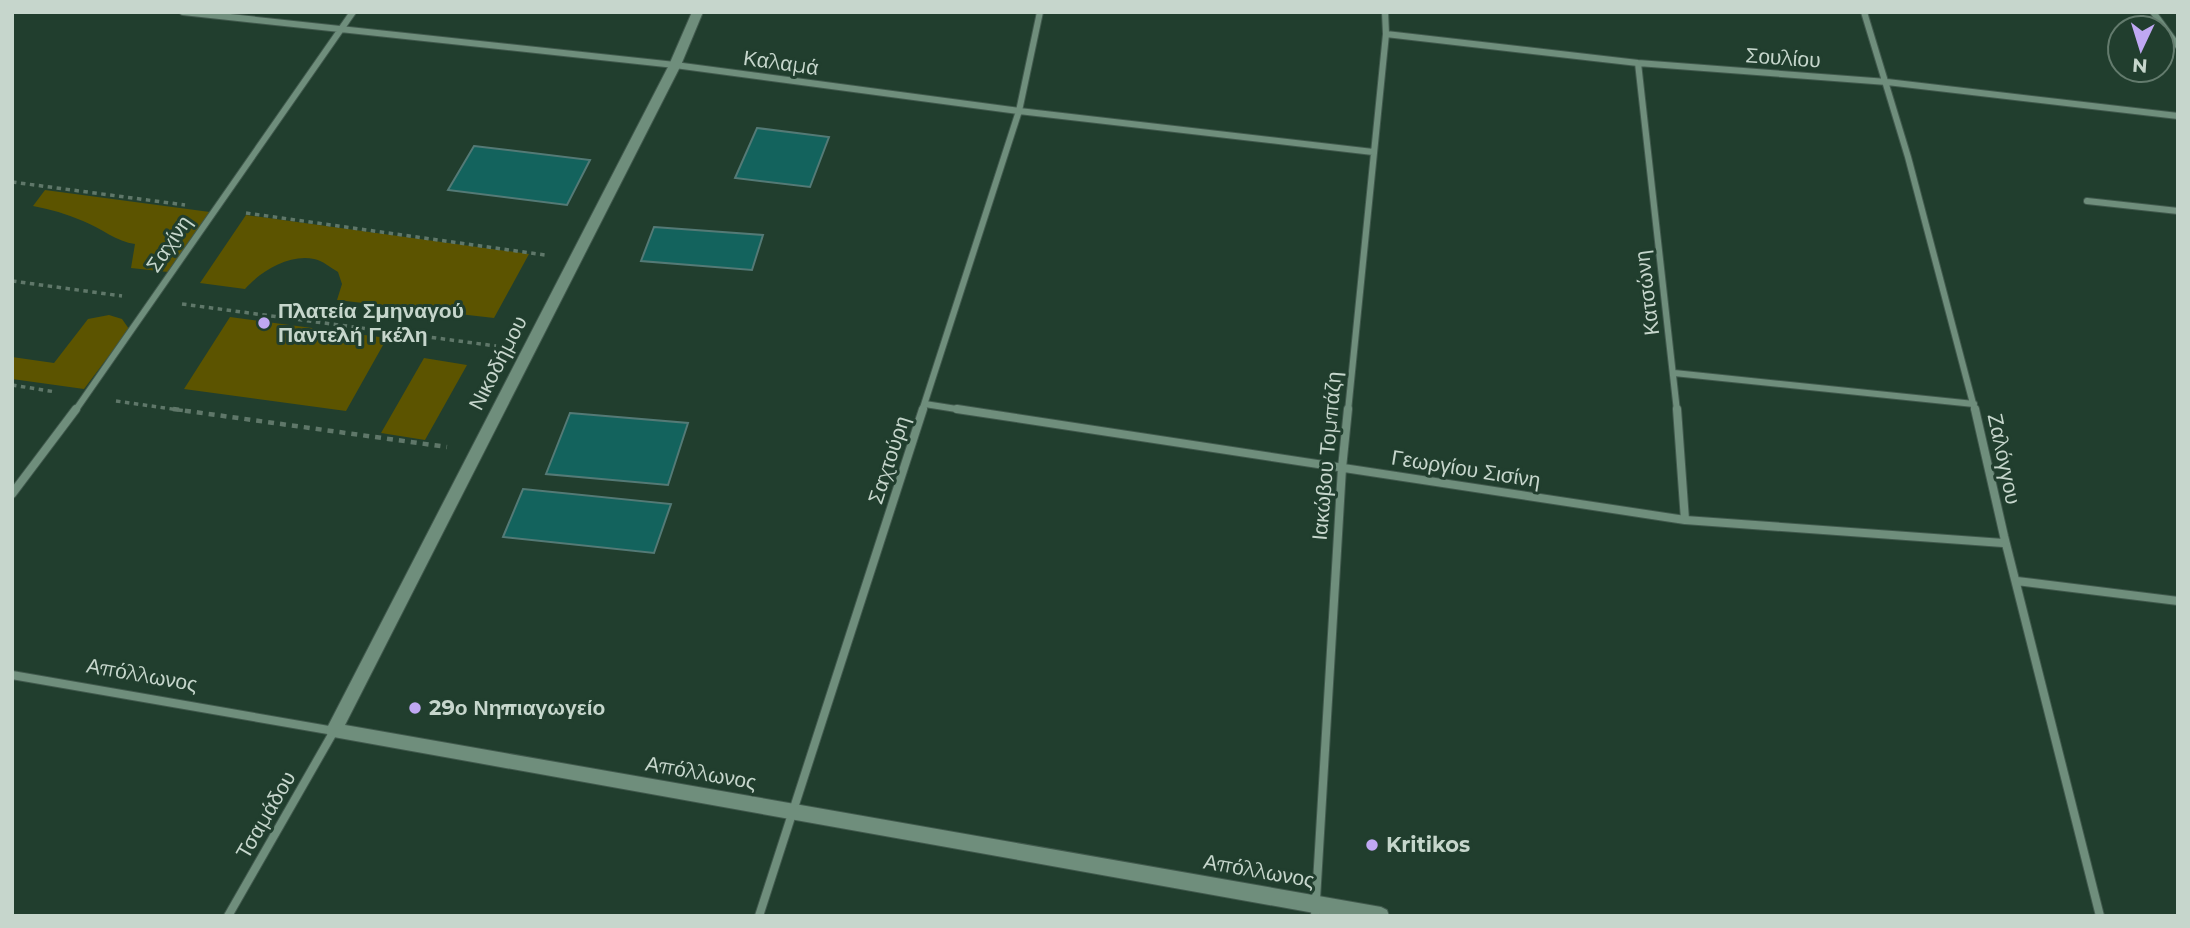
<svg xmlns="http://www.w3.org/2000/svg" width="2190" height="928" font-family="Montserrat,sans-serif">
<rect width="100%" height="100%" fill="#213e2e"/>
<path fill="#5c5400" d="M45,190L210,212L168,272L131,268L135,244C117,242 101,228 83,221C67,214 50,209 33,206Z
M246,215L529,254L494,318L337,300L342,284L338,272C331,268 322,260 314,259C289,254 261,271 245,289L200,283Z
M109,315L122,319L129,329L84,389L12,379V357L54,363L88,319Z
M230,317L387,338L346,411L184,389Z
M424,358L467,365L425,440L381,433Z"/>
<path fill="#13635d" stroke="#547a76" stroke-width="2" d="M757,128L829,137L810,187L735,178Z
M474,146L590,160L567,205L448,190Z
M654,227L763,235L752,270L641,261Z
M570,413L688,423L668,485L546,474Z
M523,489L671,504L654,553L503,537Z"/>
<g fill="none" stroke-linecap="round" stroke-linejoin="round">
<g stroke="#41594d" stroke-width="8">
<path id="street-far1" d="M183,12L675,65L1019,111L1373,152
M1864,12L1908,157L1975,411
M2153,12L2178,46
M1386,34L1638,63L1887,82L2178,116
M1638,63L1677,411
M2087,201L2178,211
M1674,373L1974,404
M925,404L969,411
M75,411L353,12
M922,411L1019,111L1040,12
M1348,411L1386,34L1385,12"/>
</g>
<g stroke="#41594d" stroke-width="10">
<path id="street" d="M957,409L1685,520L2003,543
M1677,409L1685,520
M1975,409L2004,536L2100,916
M12,494L76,409
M2017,581L2178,601
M12,675L334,731L228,916
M759,916L923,409
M1315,916L1342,468L1348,409"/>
</g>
<g stroke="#41594d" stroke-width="2">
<path id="secondary" d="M692,12H703L681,65L345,725L1381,907L1387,910L1389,916H1331L328,736L326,731L328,726L669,65Z"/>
</g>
<path stroke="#5f7769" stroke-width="3.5" stroke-dasharray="4.5 4.5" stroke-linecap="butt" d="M12,182L185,205
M246,213L545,255
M12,281L122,296
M182,304L496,346
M12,385L56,392
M116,401L186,411"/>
<path stroke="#5f7769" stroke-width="4.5" stroke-dasharray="6 6" stroke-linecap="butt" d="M173,409L447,447"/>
<use href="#street-far1" stroke="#6f8e7c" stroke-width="6"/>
<use href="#street" stroke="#6f8e7c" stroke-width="8"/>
<use href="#secondary" fill="#6f8e7c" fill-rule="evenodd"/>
</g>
<g fill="#c0a8f3" stroke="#213e2e" stroke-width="2.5">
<circle cx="264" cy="323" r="7"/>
<circle cx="415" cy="708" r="7"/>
<circle cx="1372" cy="845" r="7"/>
</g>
<g text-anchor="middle" stroke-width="6" stroke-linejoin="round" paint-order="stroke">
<g font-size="21" fill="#c6d6cc" stroke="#213e2e">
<text transform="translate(1783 58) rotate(4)" y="7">Σουλίου</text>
<text transform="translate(781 63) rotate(8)" y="7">Καλαμά</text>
<text transform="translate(169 244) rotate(-56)" y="7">Σαχίνη</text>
<text transform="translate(1647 293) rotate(-97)" y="7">Κατσώνη</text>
<text transform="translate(498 363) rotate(-63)" y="7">Νικοδήμου</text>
<text transform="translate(1327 456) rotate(-85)" y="7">Ιακώβου Τομπάζη</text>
<text transform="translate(2004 459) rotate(78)" y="7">Ζαλόγγου</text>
<text transform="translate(889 460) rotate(-72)" y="7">Σαχτούρη</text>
<text transform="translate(1466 469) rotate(9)" y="7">Γεωργίου Σισίνη</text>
<text transform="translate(142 675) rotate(10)" y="7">Απόλλωνος</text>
<text transform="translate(701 773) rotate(10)" y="7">Απόλλωνος</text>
<text transform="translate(266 815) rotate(-60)" y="7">Τσαμάδου</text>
<text transform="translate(1259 871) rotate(10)" y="7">Απόλλωνος</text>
</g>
<g font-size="21" font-weight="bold" fill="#c6d6cc" stroke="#213e2e" text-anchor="start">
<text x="278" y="318">Πλατεία Σμηναγού<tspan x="278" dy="24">Παντελή Γκέλη</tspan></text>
<text x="429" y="715">29ο Νηπιαγωγείο</text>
<text x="1386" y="852">Kritikos</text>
</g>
</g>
<rect width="2190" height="928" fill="none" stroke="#c6d6cc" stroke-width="28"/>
<g transform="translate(2141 49) rotate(184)"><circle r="33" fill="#213e2e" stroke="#637b6d" stroke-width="2"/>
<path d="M0-5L12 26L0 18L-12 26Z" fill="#c0a8f3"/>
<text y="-10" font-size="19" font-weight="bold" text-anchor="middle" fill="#c6d6cc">N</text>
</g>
</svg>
